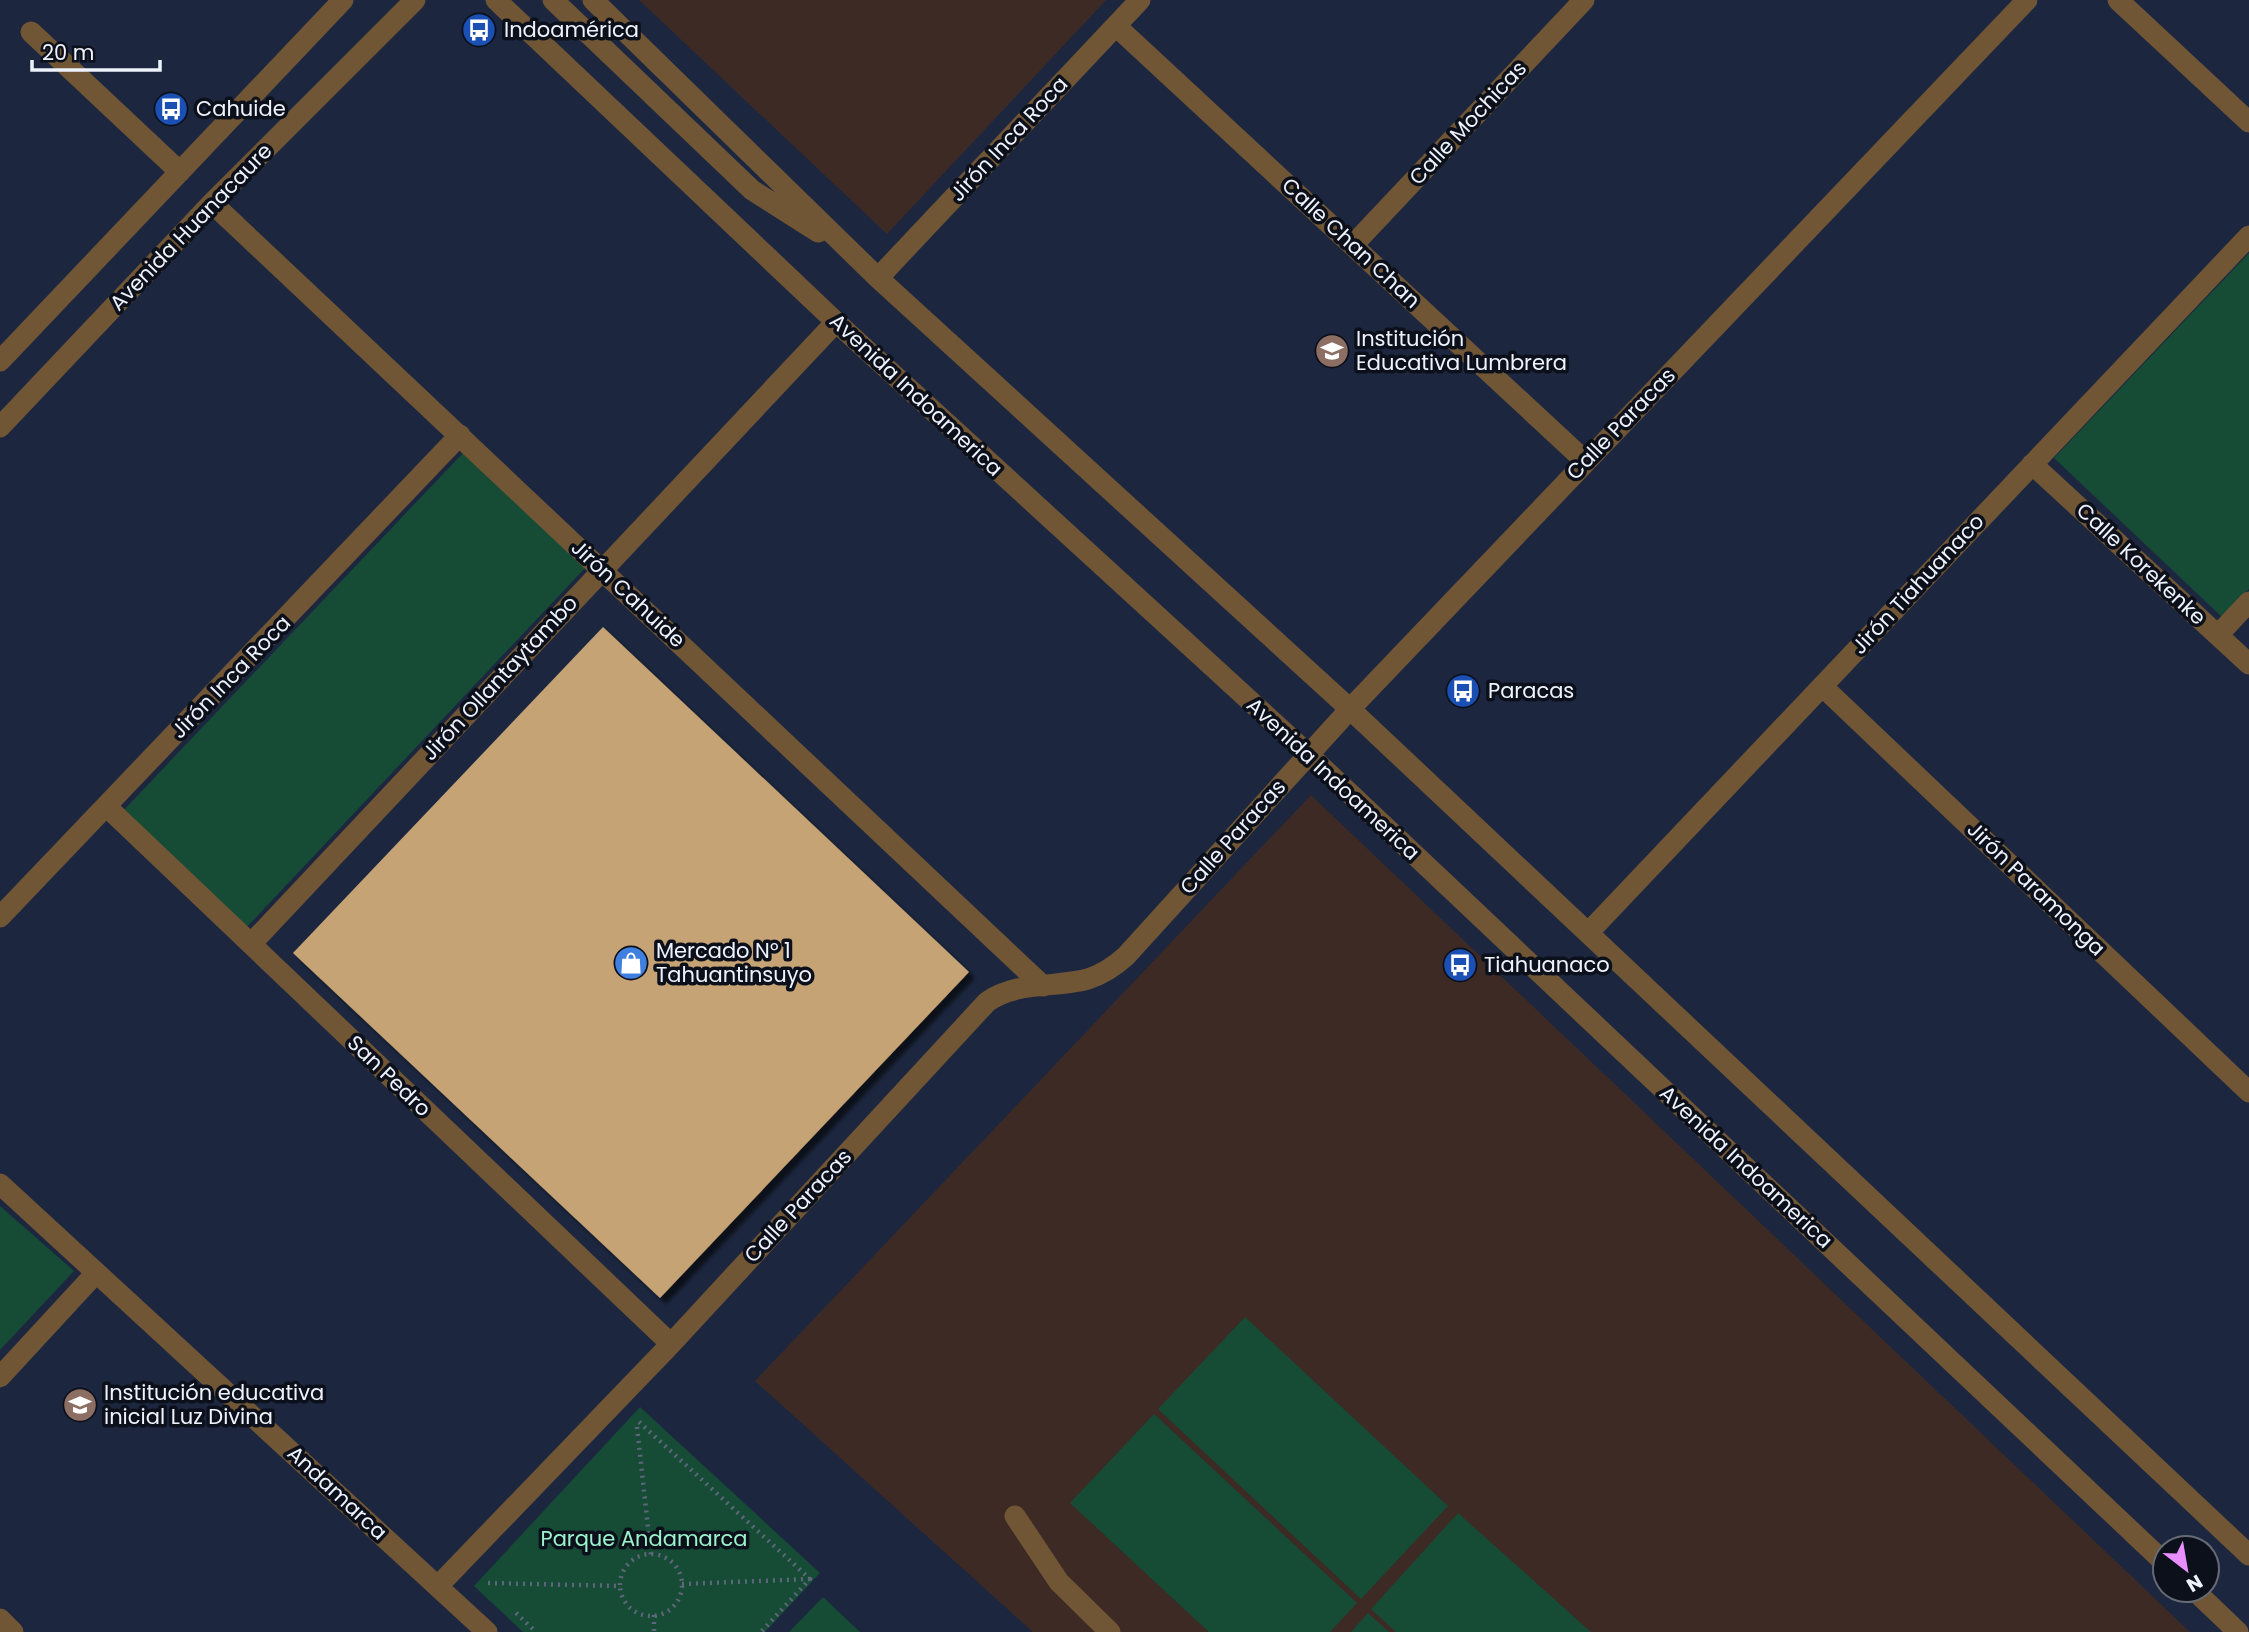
<svg xmlns="http://www.w3.org/2000/svg" width="2249" height="1632" font-family="Poppins,sans-serif">
<defs>
<filter id="shadow"><feDropShadow dx="6" dy="6" stdDeviation="2" flood-color="#0009"/></filter>
</defs>
<rect width="100%" height="100%" fill="#1c273f"/>
<path fill="#3d2a25" d="M639,0H1106L887,234Z
M1311,795L2190,1632H1033L755,1381Z"/>
<path fill="#164b36" d="M2249,253V589L2222,617L2054,458Z
M463,453L585,568L244,930L120,814Z
M0,1206L74,1271L0,1350Z
M1245,1317L1448,1506L1361,1599L1158,1409Z
M640,1407L820,1573L765,1632H523L474,1586Z
M1154,1414L1357,1603L1330,1632H1209L1070,1503Z
M1458,1513L1591,1632H1396L1371,1609Z
M823,1597L860,1632H789Z
M1368,1613L1389,1632H1351Z"/>
<path fill="#c6a375" filter="url(#shadow)" d="M603,627L969,972L660,1298L293,953Z"/>
<g fill="none" stroke-linecap="round" stroke-linejoin="round">
<path stroke="#5e677a" stroke-width="4.5" stroke-dasharray="2 5" stroke-linecap="butt" d="M639,1422L810,1579L761,1632
M637,1427L651,1555
M620 1585a31 31 0 1 1 62 0a31 31 0 1 1-62 0Z
M488,1583L620,1586
M682,1584L810,1579
M516,1613L536,1632
M654,1615V1632"/>
<path stroke="#715635" stroke-width="21" d="M496,0L836,322L1308,754L2165,1563
M553,0L752,190L818,232
M593,0L878,278L1350,709L2249,1555
M2118,0L2249,122
M1116,26L1585,461
M31,32L180,172
M212,203L1043,986
M1353,245L1584,0
M878,278L1140,0
M0,361L343,0
M0,427L212,203L415,0
M2032,464L2249,664
M2218,635L2249,602
M1822,686L2249,1092
M107,807L671,1344
M0,917L460,435
M1588,933L2249,236
M251,944L836,322
M0,1184L487,1632
M0,1377L96,1273
M1015,1516L1059,1582L1110,1632
M438,1586L671,1344L987,1002C1016,981 1055,988 1088,979C1103,974 1115,966 1126,956L1350,709L2027,0
M2194,1590L2238,1632
M0,1619L13,1632"/>
</g>
<defs>
<g id="bus-disc" transform="scale(1.75)"><circle r="9.5" fill="#1a4fb4" stroke="#0c101b"/><path d="M-5-6H5V4H4V6H2V4H-2V6H-4V4H-5ZM-3.5-4V0h7V-4ZM-3.5 1.2v1.5H-2V1.2ZM2 1.2v1.5H3.5V1.2Z" fill="#fff"/></g>
<g id="school-disc" transform="scale(1.75)"><circle r="9.5" fill="#8d6e63" stroke="#0c101b"/><path d="M0-5L7-2L0 1L-7-2ZM-4 1L0 2.5L4 1V4Q0 6-4 4Z" fill="#fff"/></g>
<g id="shop-disc" transform="scale(1.75)"><circle r="9.5" fill="#3f7fe0" stroke="#0c101b"/><path d="M-5-2.5h2.3a2.7 3.5 0 0 1 5.4 0H5L5.5 6h-11ZM-1.5-2.5h3a1.5 2.3 0 0 0-3 0Z" fill="#fff"/></g>
</defs>
<g fill-rule="evenodd">
<use href="#bus-disc" x="479" y="30"/>
<use href="#bus-disc" x="171" y="109"/>
<use href="#school-disc" x="1332" y="351"/>
<use href="#bus-disc" x="1463" y="691"/>
<use href="#shop-disc" x="631" y="963"/>
<use href="#bus-disc" x="1460" y="965"/>
<use href="#school-disc" x="80" y="1405"/>
</g>
<g text-anchor="middle" stroke-width="7" stroke-linejoin="round" paint-order="stroke">
<g font-size="21" fill="#eef2fc" stroke="#0c101b" text-anchor="start">
<text x="504" y="37">Indoamérica</text>
<text x="196" y="116">Cahuide</text>
<text x="1356" y="346">Institución<tspan x="1356" dy="24">Educativa Lumbrera</tspan></text>
<text x="1488" y="698">Paracas</text>
<text x="656" y="958">Mercado N° 1<tspan x="656" dy="24">Tahuantinsuyo</tspan></text>
<text x="1484" y="972">Tiahuanaco</text>
<text x="104" y="1400">Institución educativa<tspan x="104" dy="24">inicial Luz Divina</tspan></text>
</g>
<g font-size="21" fill="#eef2fc" stroke="#0c101b">
<text transform="translate(1468 123) rotate(-47)" y="7">Calle Mochicas</text>
<text transform="translate(1009 139) rotate(-47)" y="7">Jirón Inca Roca</text>
<text transform="translate(191 227) rotate(-46)" y="7">Avenida Huanacaure</text>
<text transform="translate(1351 243) rotate(43)" y="7">Calle Chan Chan</text>
<text transform="translate(916 395) rotate(43)" y="7">Avenida Indoamerica</text>
<text transform="translate(1621 424) rotate(-46)" y="7">Calle Paracas</text>
<text transform="translate(2141 564) rotate(43)" y="7">Calle Korekenke</text>
<text transform="translate(1918 584) rotate(-47)" y="7">Jirón Tiahuanaco</text>
<text transform="translate(628 594) rotate(43)" y="7">Jirón Cahuide</text>
<text transform="translate(231 677) rotate(-46)" y="7">Jirón Inca Roca</text>
<text transform="translate(500 678) rotate(-47)" y="7">Jirón Ollantaytambo</text>
<text transform="translate(1333 779) rotate(43)" y="7">Avenida Indoamerica</text>
<text transform="translate(1233 837) rotate(-48)" y="7">Calle Paracas</text>
<text transform="translate(2036 889) rotate(44)" y="7">Jirón Paramonga</text>
<text transform="translate(389 1076) rotate(44)" y="7">San Pedro</text>
<text transform="translate(1746 1167) rotate(43)" y="7">Avenida Indoamerica</text>
<text transform="translate(798 1206) rotate(-47)" y="7">Calle Paracas</text>
<text transform="translate(337 1493) rotate(43)" y="7">Andamarca</text>
</g>
<g font-size="21" fill="#9af3ca" stroke="#0c101b">
<text x="644" y="1546">Parque Andamarca</text>
</g>
</g>
<g transform="translate(2186 1569) rotate(149)"><circle r="33" fill="#0c101b" stroke="#666a75" stroke-width="2"/>
<path d="M0-5L12 26L0 18L-12 26Z" fill="#e98efe"/>
<text y="-10" font-size="19" font-weight="bold" text-anchor="middle" fill="#eef2fc">N</text>
</g>
<path d="M32 60v10h128v-10" fill="none" stroke="#eef2fc" stroke-width="3.5"/>
<text x="42" y="60" font-size="21" fill="#eef2fc" stroke="#0c101b" stroke-width="5" paint-order="stroke">20 m</text>
</svg>
